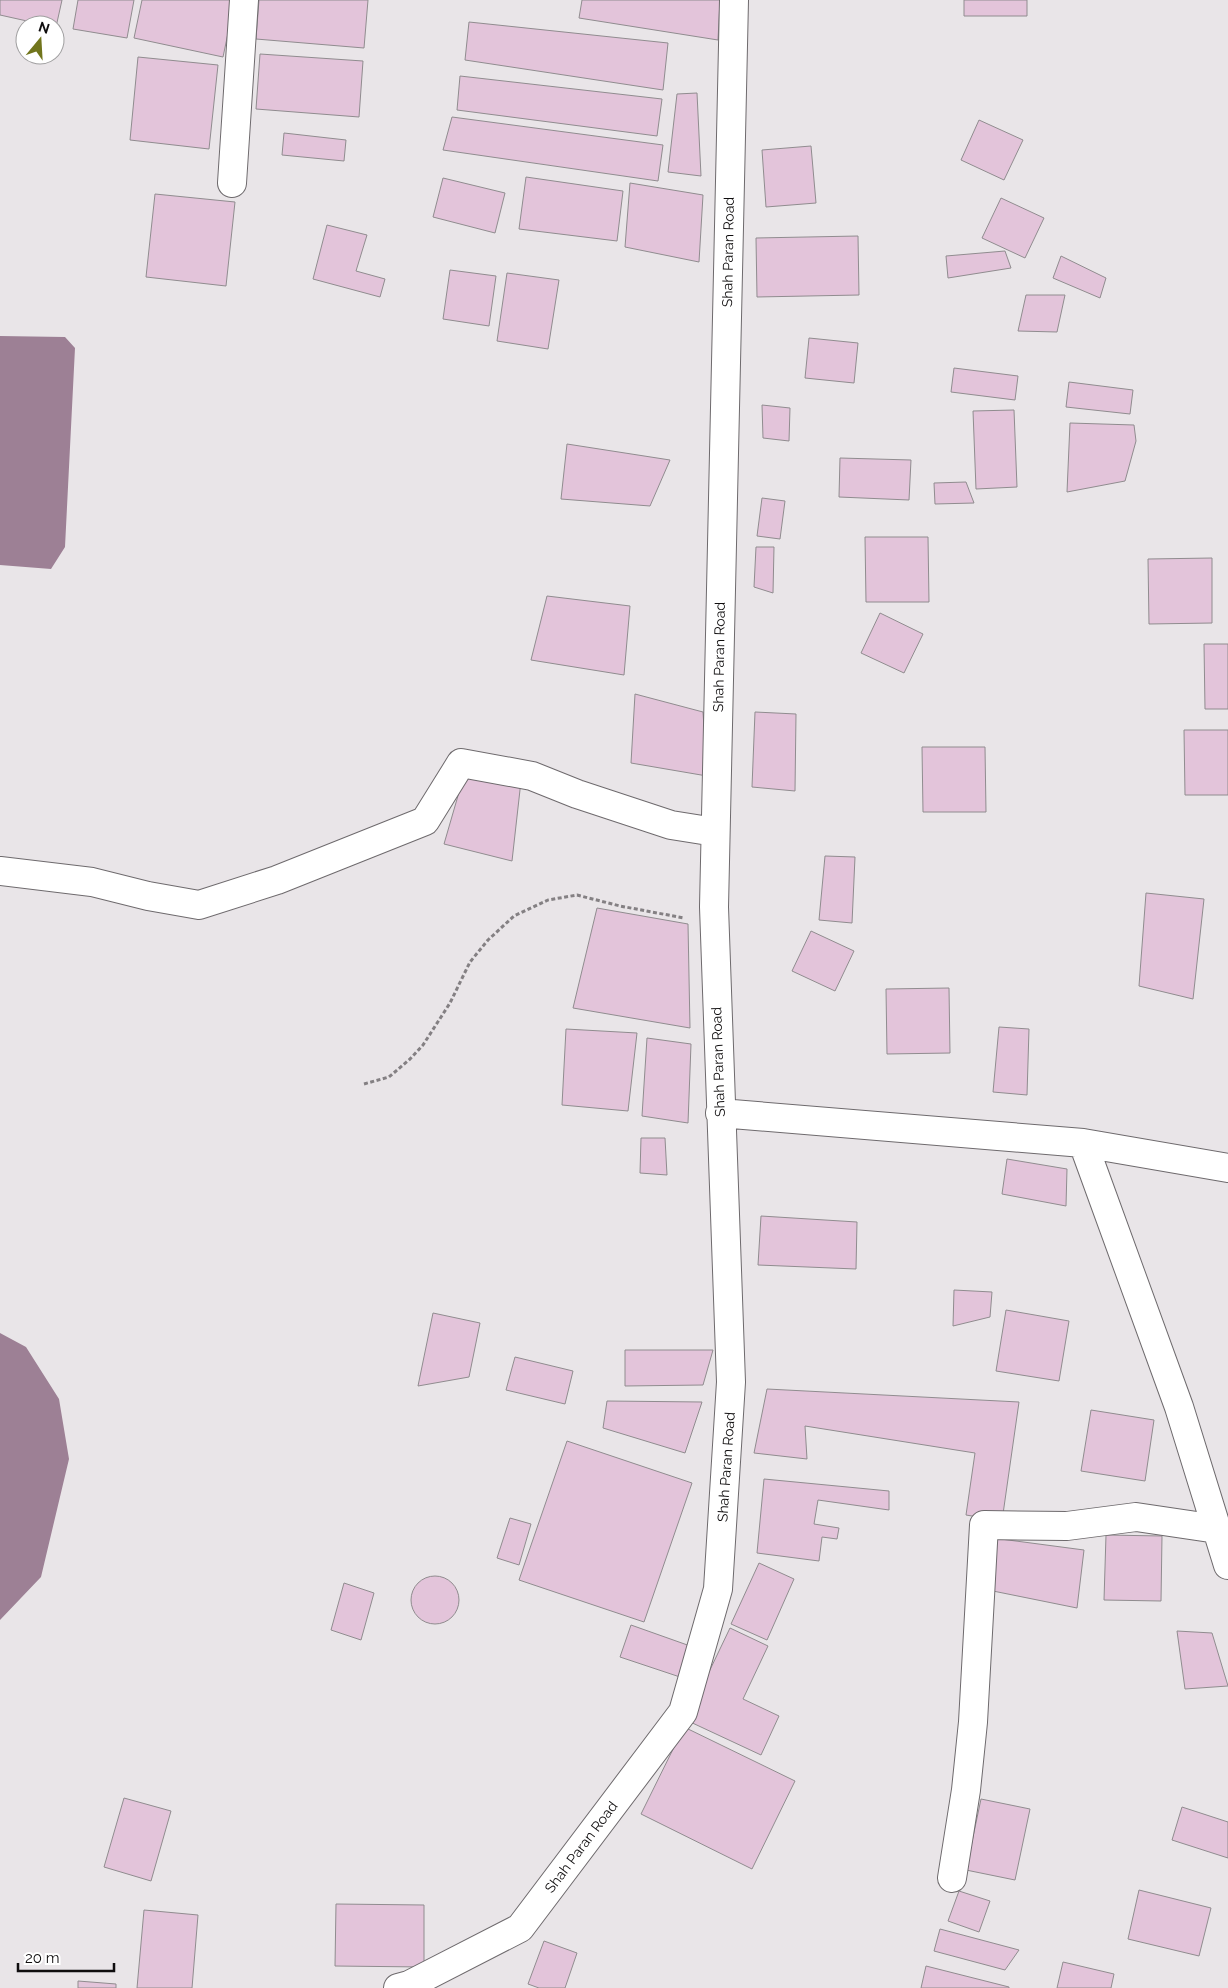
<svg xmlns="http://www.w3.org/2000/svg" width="1228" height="1988" font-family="Raleway,sans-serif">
<rect width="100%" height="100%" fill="#e9e5e8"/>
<path fill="#9d8095" d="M0,336L65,337L75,348L65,547L51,569L0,565Z
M0,1333L26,1347L59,1399L69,1459L41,1577L0,1620Z"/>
<path fill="#e3c4da" stroke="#908c8f" d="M0,0H62L56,27L55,25H45L0,15Z
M78,0H134L127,38L73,29Z
M142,0H235L223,57L134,38Z
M259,0H368L364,48L256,39Z
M582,0H720L718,40L579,18Z
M964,0H1027V16H964Z
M469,22L668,43L663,90L465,60Z
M260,54L363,61L359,117L256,109Z
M138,57L218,65L209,149L130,140Z
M460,76L662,99L657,136L457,110Z
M697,93L701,176L668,172L677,94Z
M452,117L663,145L658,181L443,150Z
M979,120L1023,140L1004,180L961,160Z
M284,133L346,140L344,161L282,155Z
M811,146L816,203L766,207L762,150Z
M526,177L623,191L617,241L519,229Z
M443,178L505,193L495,233L433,217Z
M630,183L703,195L699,262L625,247Z
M155,194L235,202L226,286L146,277Z
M1001,198L1044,218L1025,258L982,238Z
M327,225L367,235L356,271L385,279L380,297L313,279Z
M858,236L859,295L757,297L756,238Z
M1005,251L1011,268L948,278L946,256Z
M1061,256L1106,278L1100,298L1053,278Z
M450,270L496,276L489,326L443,319Z
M507,273L559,280L548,349L497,341Z
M1026,295H1065L1057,332L1018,331Z
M809,338L858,343L854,383L805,378Z
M954,368L1018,376L1015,400L951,392Z
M1069,382L1133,390L1130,414L1066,407Z
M762,405L790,408L789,441L763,438Z
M1014,410L1017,487L976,489L973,411Z
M1070,423L1134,425L1136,441L1125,481L1067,492Z
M567,444L670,460L650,506L561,499Z
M840,458L911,460L909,500L839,497Z
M966,482L974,503L935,504L934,483Z
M762,498L785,501L780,539L757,536Z
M865,537H928L929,602H866Z
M756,547H774L773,593L754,587Z
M1212,558V623L1149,624L1148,559Z
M547,596L630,606L624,675L531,660Z
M880,613L923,634L904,673L861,653Z
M1204,644H1228V709H1205Z
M635,694L703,712L707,776L631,763Z
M755,712L796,714L795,791L752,787Z
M1184,730H1228V795H1185Z
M922,747H985L986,812H923Z
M464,775L521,781L512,861L444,844Z
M825,856L855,857L852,923L819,920Z
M1146,893L1204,899L1193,999L1139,986Z
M597,908L688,924L690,1028L573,1008Z
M811,931L854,951L835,991L792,971Z
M949,988L950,1053L887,1054L886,989Z
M999,1027L1029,1029L1027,1095L993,1092Z
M566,1029L637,1033L628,1111L562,1105Z
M647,1038L691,1044L688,1123L642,1116Z
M641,1138H665L667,1175L640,1173Z
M1007,1159L1067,1169L1066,1206L1002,1194Z
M761,1216L857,1222L856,1269L758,1265Z
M954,1290L992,1292L990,1317L953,1326Z
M1006,1310L1069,1321L1059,1381L996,1371Z
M433,1313L480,1323L469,1377L418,1386Z
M625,1350H713L703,1385L625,1386Z
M515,1357L573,1371L565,1404L506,1390Z
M767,1389L1019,1402L1002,1521L966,1515L975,1453L805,1426L807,1459L754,1453Z
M607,1401L702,1402L685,1453L603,1428Z
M1091,1410L1154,1420L1145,1481L1081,1471Z
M567,1441L692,1483L644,1622L519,1580Z
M764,1479L889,1491V1510L818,1500L814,1524L839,1528L837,1539L822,1537L819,1561L757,1553Z
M510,1518L531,1524L519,1565L497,1558Z
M1106,1535L1162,1536L1161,1601L1104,1600Z
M993,1538L1084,1550L1077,1608L988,1590Z
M759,1563L794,1579L767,1640L731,1624Z
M411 1600a24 24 0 1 1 48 0a24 24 0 1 1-48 0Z
M344,1583L374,1593L361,1640L331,1630Z
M631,1625L693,1647L683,1678L620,1657Z
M730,1628L768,1646L743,1699L779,1716L761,1755L686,1720Z
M1177,1631L1212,1633L1228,1686L1185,1689Z
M684,1727L795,1781L752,1869L641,1814Z
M124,1798L171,1811L151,1881L104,1867Z
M981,1799L1030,1809L1015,1880L966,1870Z
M1182,1807L1228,1822V1858L1172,1840Z
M1139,1890L1211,1908L1199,1956L1128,1939Z
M959,1891L990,1901L979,1932L948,1921Z
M336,1904L424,1905V1967L335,1966Z
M144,1910L198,1915L192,1988H137Z
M940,1929L1019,1950L1005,1970L934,1951Z
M544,1941L577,1953L565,1988H539L528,1984Z
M1063,1962L1114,1974L1111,1988H1057Z
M926,1966L1009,1987V1988H921Z
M78,1981L116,1984V1988H78Z"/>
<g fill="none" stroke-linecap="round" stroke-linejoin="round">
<g stroke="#6e6a6d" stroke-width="30">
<path id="minor" d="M232,183L244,0
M0,871L92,882L148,896L199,905L277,880L425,821L461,763L532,776L577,794L671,825L715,832
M720,1113L1083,1143L1228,1168
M1083,1143L1179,1407L1228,1565
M952,1878L966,1790L973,1722L984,1525L1067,1526L1136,1517L1217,1529
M398,1988L409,1985L520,1928L683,1712L718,1589L731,1382L714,907L734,0"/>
</g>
<path stroke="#848083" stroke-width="3" stroke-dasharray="4 2.5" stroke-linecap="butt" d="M364,1084L389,1077L410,1059L423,1045L450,1003L470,962L488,940L514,916L548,900L577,895L620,906L684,918"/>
<use href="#minor" stroke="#fff" stroke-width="28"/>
</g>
<g text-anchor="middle" stroke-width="5" stroke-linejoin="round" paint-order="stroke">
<g font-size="14" fill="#0f0d0e" stroke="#fff">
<text transform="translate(728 252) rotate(-89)" y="5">Shah Paran Road</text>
<text transform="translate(719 657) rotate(-89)" y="5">Shah Paran Road</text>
<text transform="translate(718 1062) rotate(-92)" y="5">Shah Paran Road</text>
<text transform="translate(726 1467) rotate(-86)" y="5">Shah Paran Road</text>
<text transform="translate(581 1847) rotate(-53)" y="5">Shah Paran Road</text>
</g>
</g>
<g transform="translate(40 40) rotate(18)"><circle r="24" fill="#ffffff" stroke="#9f9e9f"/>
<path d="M0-4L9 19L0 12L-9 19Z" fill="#71751c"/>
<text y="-8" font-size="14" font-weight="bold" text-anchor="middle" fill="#0f0d0e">N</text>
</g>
<path d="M18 1963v8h96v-8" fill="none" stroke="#0f0d0e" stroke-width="2.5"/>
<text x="25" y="1963" font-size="15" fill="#0f0d0e" stroke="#ffffff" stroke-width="4" paint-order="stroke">20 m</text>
</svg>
